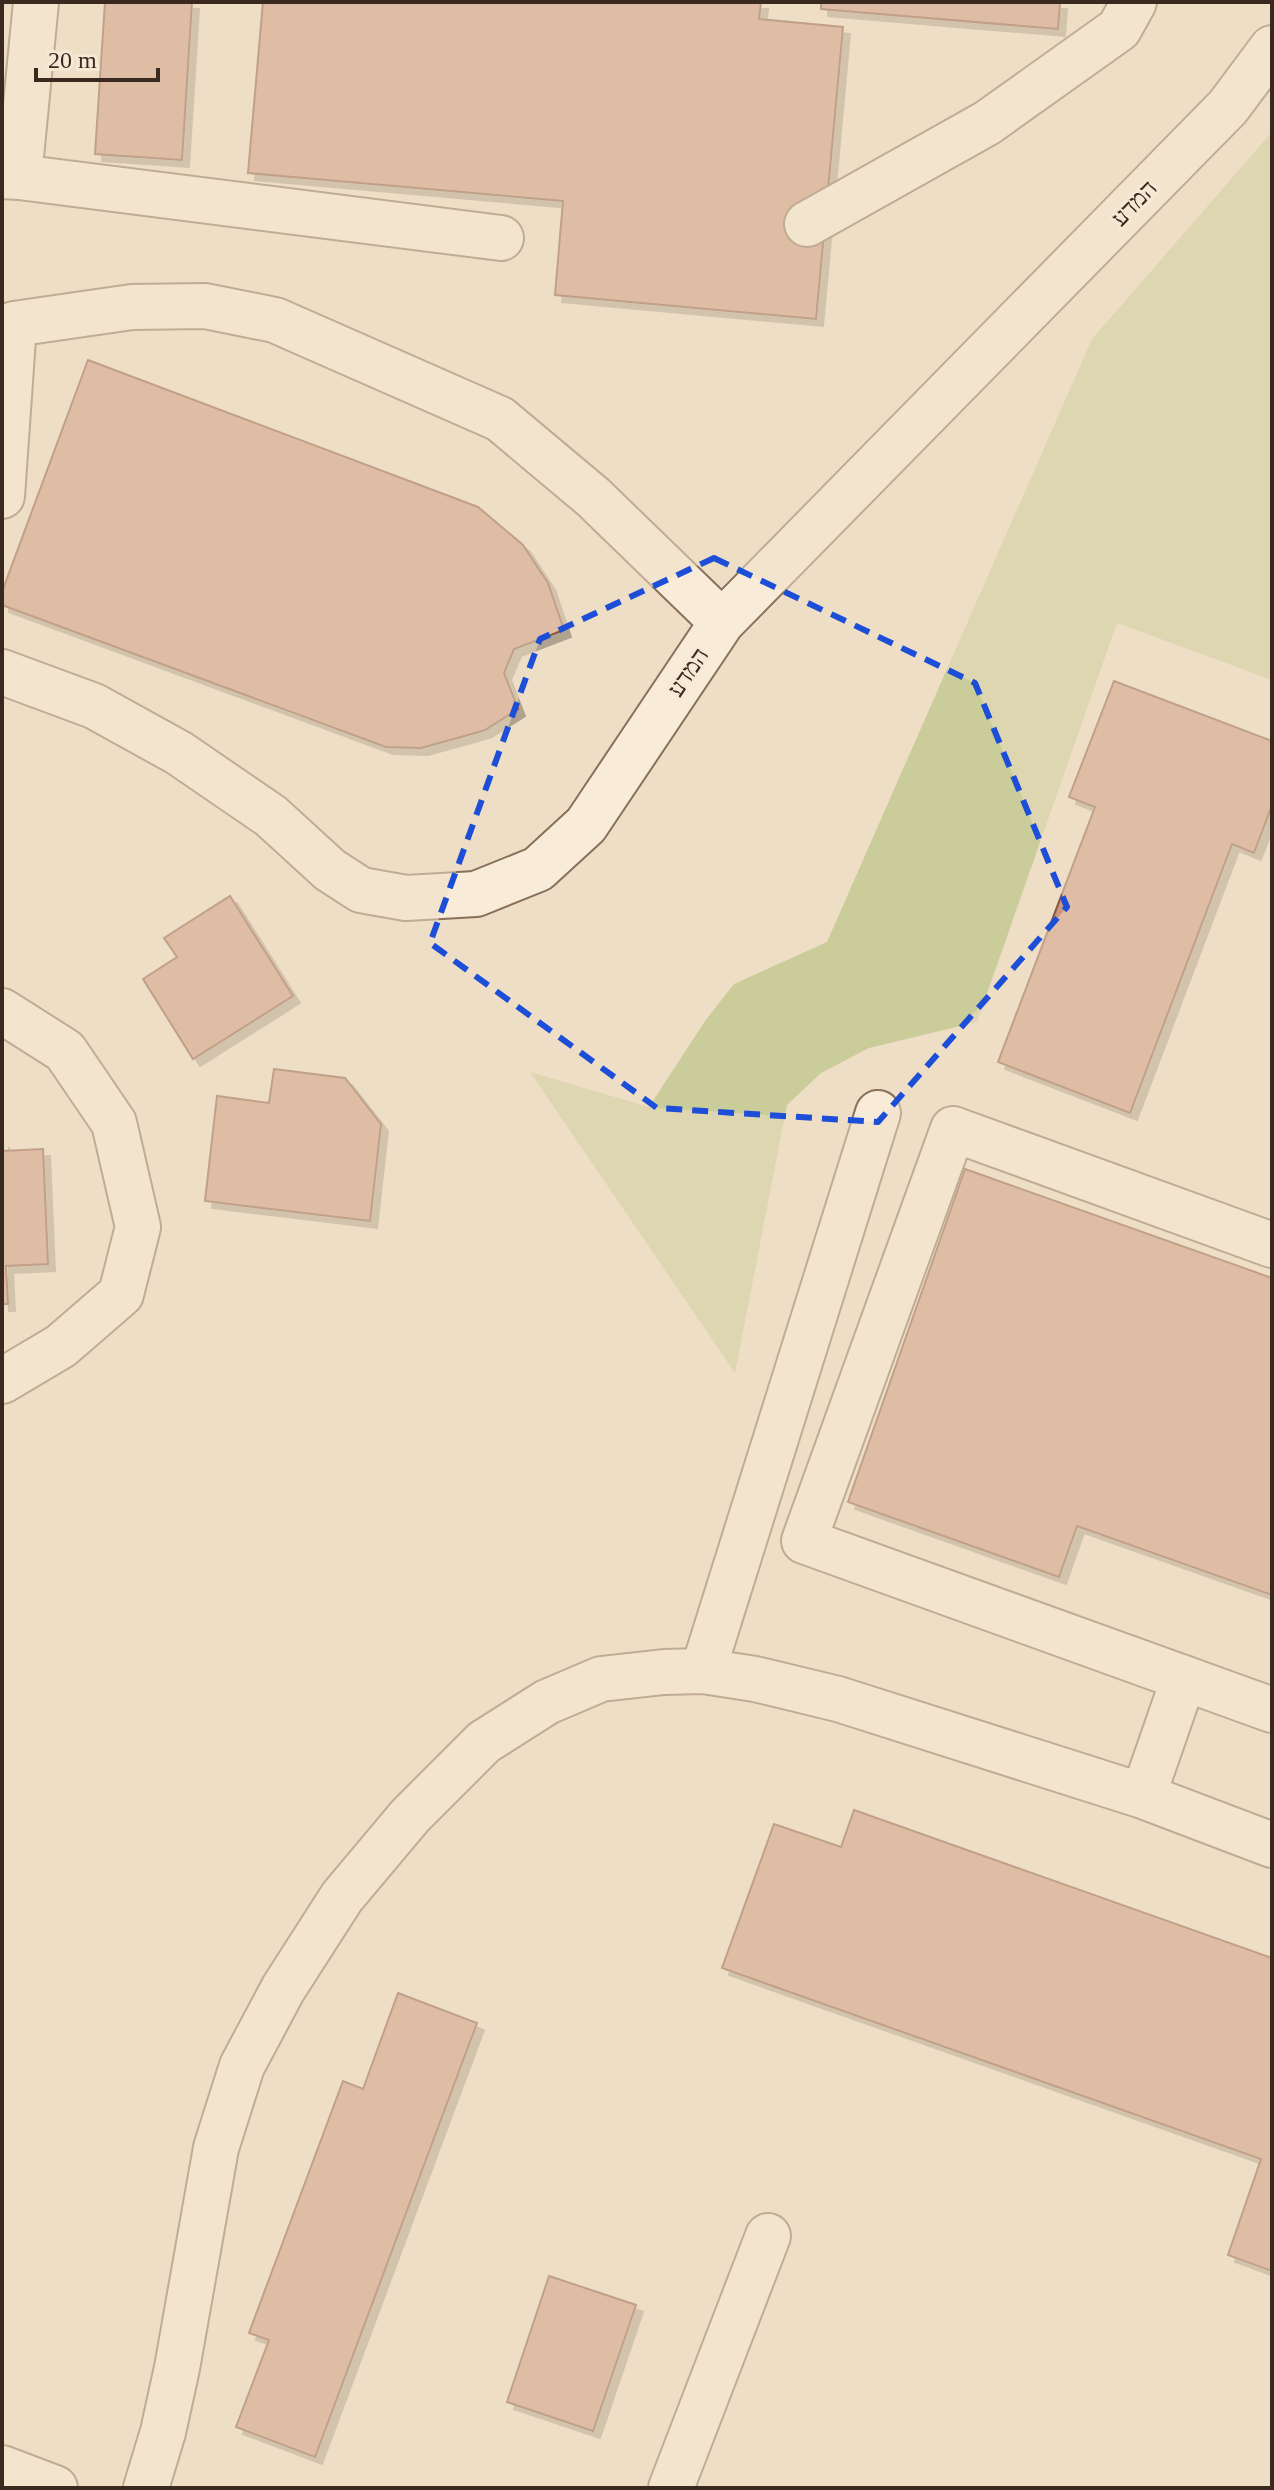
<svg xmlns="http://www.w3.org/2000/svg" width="1274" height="2490" font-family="'Times New Roman',Heebo,serif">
<defs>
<filter id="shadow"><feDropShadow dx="7" dy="7" stdDeviation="0" flood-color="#0004"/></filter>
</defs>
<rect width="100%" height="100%" fill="#eedec5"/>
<path fill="#cacc99" d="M1272,132V680L1117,623L977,1022L869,1048L821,1073L787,1105L735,1373L530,1072L649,1107L705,1021L734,984L827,942L1092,339Z"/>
<path fill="#cb967c" stroke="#875742" stroke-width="2" filter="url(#shadow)" d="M105,2H192L182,160L95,154Z
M263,2H761L759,19L843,27L816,319L555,295L563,201L248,173Z
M821,2H1060L1058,29L821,9Z
M88,360L478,507L523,545L548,583L564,630L514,649L504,673L518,709L485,730L461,737L421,748L386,747L2,605V592Z
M1114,681L1272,741V805L1254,853L1232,844L1130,1113L998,1062L1095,807L1069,797Z
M230,896L293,996L193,1059L143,979L177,957L164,938Z
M274,1069L345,1078L381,1124L370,1221L205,1201L217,1096L269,1103Z
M2,1140V1151L43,1149L48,1264L6,1266L8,1304H2Z
M965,1169L1272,1278V1595L1077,1526L1059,1577L848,1502Z
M854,1810L1272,1958V2271L1228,2255L1261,2159L722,1968L774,1824L841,1847Z
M398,1993L477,2023L315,2457L236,2427L269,2340L249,2333L343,2081L363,2089Z
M549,2276L636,2305L593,2431L507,2402Z"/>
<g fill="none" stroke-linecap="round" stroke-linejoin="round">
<g stroke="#88705b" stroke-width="48">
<path id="minor" d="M2,176L19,177L36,2
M19,177L501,238
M807,224L987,123L1119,29L1134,2
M2,496L14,324L132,307L205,306L275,320L500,419L593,497L722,622
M2,672L94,706L179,753L271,816L330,870L361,890L406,898L476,894L538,869L586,825L722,622L1228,107L1272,48
M2,1011L65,1051L114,1123L138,1227L121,1294L61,1346L2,1381
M1272,1245L953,1129L804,1541L1272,1710
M703,1671L878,1113
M1143,1796L1184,1678
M2,2468L55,2488
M146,2488L163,2432L177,2368L216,2148L242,2066L283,1989L342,1897L410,1816L484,1742L547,1702L601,1679L664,1672L703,1671L755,1679L838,1699L1143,1796L1272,1845
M671,2488L768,2236"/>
</g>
<use href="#minor" stroke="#f8ecd8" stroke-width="44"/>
</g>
<path d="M0 0H1274V2490H0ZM714,558L975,683L1067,907L878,1122L657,1108L430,943L540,639Z" fill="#eedec5" fill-opacity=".55" fill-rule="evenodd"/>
<path fill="none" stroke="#1d4ed8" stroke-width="6" stroke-dasharray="16 10" stroke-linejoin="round" d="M714,558L975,683L1067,907L878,1122L657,1108L430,943L540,639Z"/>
<g text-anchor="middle" stroke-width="6" stroke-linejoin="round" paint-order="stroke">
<g font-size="24" fill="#39291f" stroke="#f5e9d5">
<text transform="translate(1134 203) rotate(-46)" y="8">המדע</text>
<text transform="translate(688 672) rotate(-56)" y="8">המדע</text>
</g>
</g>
<rect width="1274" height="2490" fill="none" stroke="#39291f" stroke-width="8"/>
<path d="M36 68v12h122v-12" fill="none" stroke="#39291f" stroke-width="4"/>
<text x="48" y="68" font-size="24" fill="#39291f" stroke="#f5e9d5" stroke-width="6" paint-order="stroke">20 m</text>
</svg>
